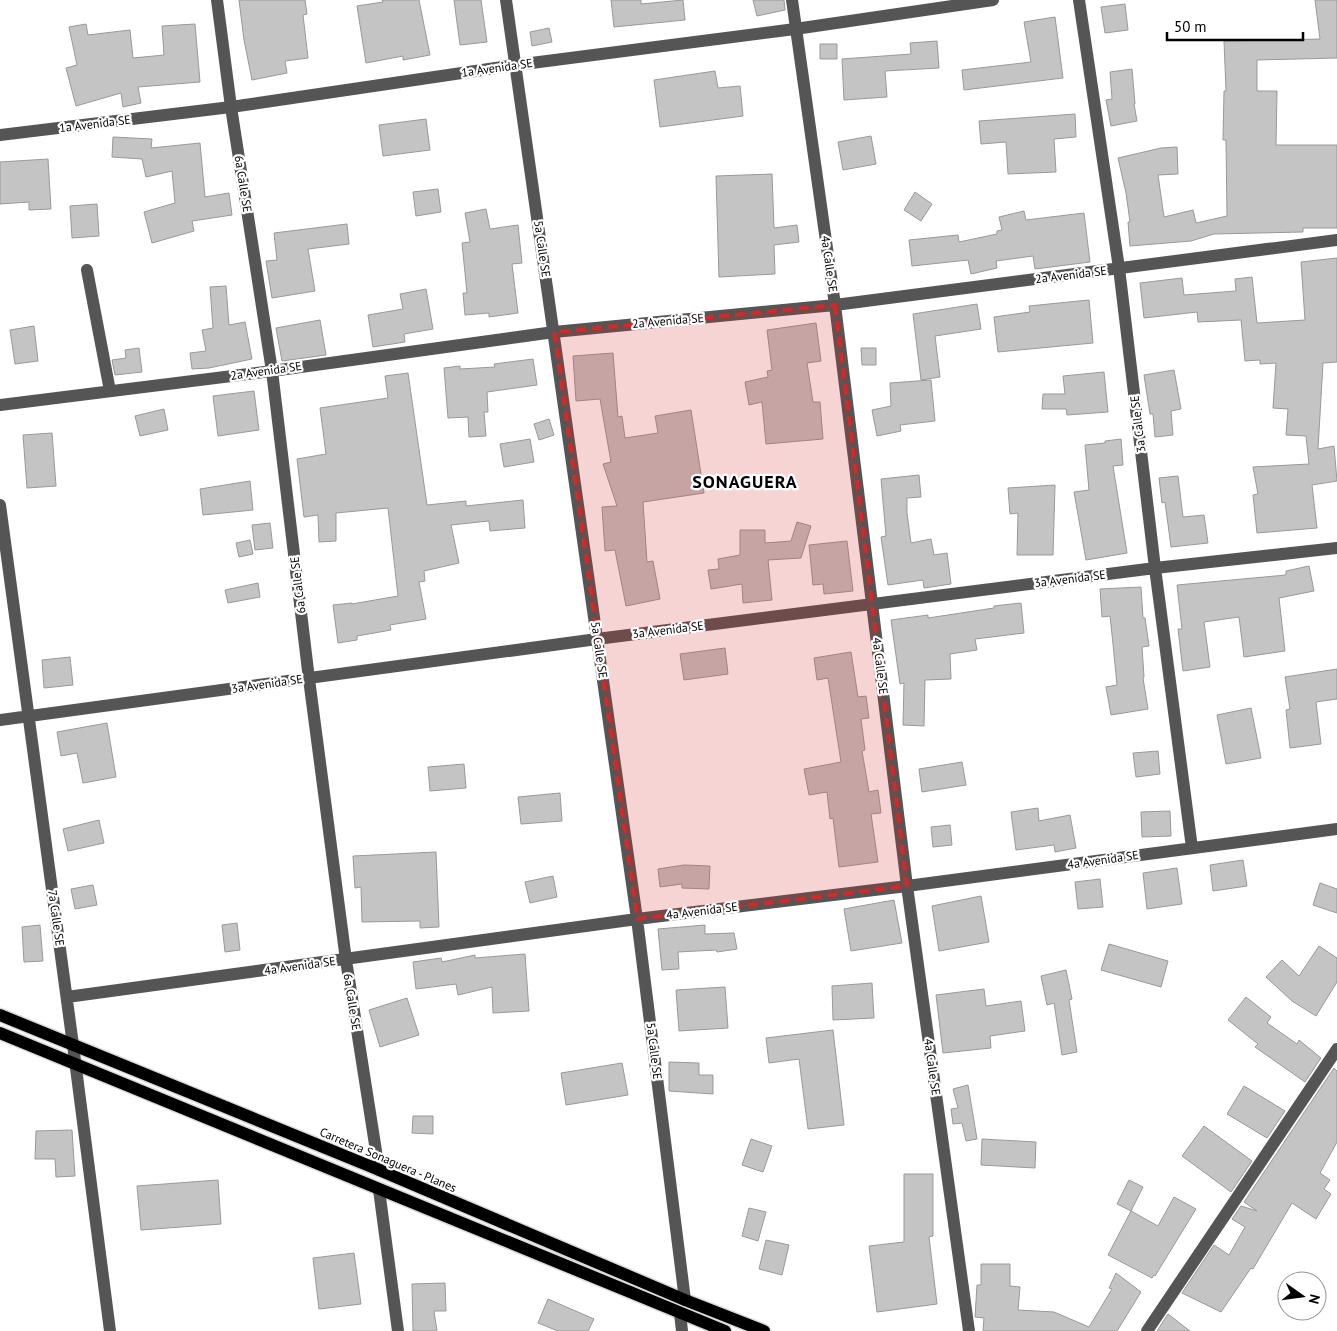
<svg xmlns="http://www.w3.org/2000/svg" width="1337" height="1331" font-family="'PT Sans',sans-serif">
<rect width="100%" height="100%" fill="#fff"/>
<path fill="#c4c4c4" stroke="#999" d="M239,0H305L307,14L303,15L308,58L285,61L287,73L252,80L244,40Z
M382,0H419L430,55L403,60V56L366,63L357,6L383,2Z
M454,0H481L487,42L460,45Z
M611,0H641V4L683,0L685,20L614,27Z
M753,0H784L785,10L757,16Z
M1315,0H1337V58L1257,60V91H1277L1276,145H1337V228H1303V232L1214,234L1191,241L1130,246L1128,222H1130L1126,193L1118,158L1161,148L1177,147L1178,174L1158,175L1164,217L1193,210L1196,223L1227,216L1226,140H1223L1224,91H1226L1224,41L1320,39Z
M1125,4L1128,30L1105,33L1101,7Z
M1055,17L1063,78L964,90L962,70L1031,62L1024,22Z
M86,24L88,35L130,30L133,58L164,55L162,26L195,24L200,82L138,87L141,103L123,107L121,93L76,106L66,68L77,65L69,27Z
M549,28L552,42L532,46L530,32Z
M937,41L939,68L885,71L887,97L844,100L842,59L911,54L910,43Z
M820,44H837V59H820Z
M1132,69L1135,104H1134L1137,121L1111,126L1106,100L1112,99L1110,72Z
M715,71L718,88L740,86L743,116L660,127L654,80Z
M1075,114L1076,137L1054,139L1056,172L1008,174L1006,142L981,144L979,121Z
M426,119L430,150L383,156L379,125Z
M871,136L876,164L843,170L838,142Z
M113,137L152,139L151,148L200,143L205,197L229,193L232,215L192,221L194,231L152,243L144,212L175,203L172,171L146,177L142,159L112,157Z
M48,159L51,209L29,210V202L0,204V162Z
M772,174L774,228L797,225L799,242L774,245L775,274L719,277L716,176Z
M438,189L441,212L416,216L413,192Z
M915,192L932,204L921,221L904,210Z
M97,204L99,236L72,238L70,206Z
M486,209L490,229L518,225L522,263L512,264L518,313L489,317V313L465,315L463,293H467L462,243L470,242L465,213Z
M1024,211L1026,220L1084,213L1090,262L1035,269L1033,256L996,261L997,268L971,274L968,260L912,266L909,240L958,235L959,242L997,234V231L1002,230L999,217Z
M347,224L349,244L308,249L315,291L272,298L266,261L277,260L274,233Z
M1337,258V362L1323,363L1318,449L1334,446L1337,481L1312,485L1317,528L1257,533L1253,495L1258,494L1253,467L1309,464L1306,436L1286,435L1288,409L1273,408L1276,363L1260,364V360L1245,361L1241,320L1198,322L1197,312L1144,318L1140,283L1182,278L1184,295L1236,291L1235,279L1252,277L1257,323L1305,320L1301,262Z
M226,286L229,325L245,322L252,359L209,368L192,369L190,353L206,351L202,330L213,328L210,287Z
M426,289L433,329L404,334L405,342L373,347L368,315L403,309L400,294Z
M1089,300L1093,343L998,352L994,317L1030,312L1029,306Z
M977,304L981,329L935,336L940,377L921,380L913,314Z
M320,320L326,355L282,361L276,328Z
M816,323L821,361L807,363L813,402H820L823,439L766,444L762,402L749,405L745,382L768,377L767,371L772,370L767,330Z
M34,326L38,361L15,364L10,330Z
M139,348L142,372L115,375L112,360L126,358L125,350Z
M861,348H876V365H862Z
M613,353L618,417L622,416L625,438L658,433L655,416L691,410L704,493L643,502L647,562L653,561L660,599L626,606L615,550L605,551L602,507L617,506L603,464L611,462L600,399L576,401L573,356Z
M533,359L537,385L487,392L488,412H484L486,436L469,437L468,417L448,418L444,368L460,366V369L495,367L494,364Z
M1174,370L1181,409L1171,411L1173,435L1155,437L1153,414H1150L1144,375Z
M1104,372L1108,412L1067,415L1066,409H1042L1043,394H1065L1063,376Z
M408,373L427,505L466,501V506L523,500L525,528L490,531L489,521L451,525L459,563L424,571L425,581L419,582L426,619L390,625L391,630L357,636V640L338,643L333,605L352,603V604L398,596L388,508L336,513V541L319,542L318,515L304,517L297,459L326,454L320,408L388,398L385,376Z
M931,380L935,421L900,425L901,431L877,436L872,410L891,406L890,383Z
M254,391L259,430L218,436L213,396Z
M164,409L168,430L140,436L135,416Z
M549,419L554,435L539,440L534,424Z
M52,433L56,486L27,488L23,435Z
M530,439L534,462L504,467L500,444Z
M1121,439L1123,465L1113,466L1127,553L1086,560L1074,492L1089,490L1085,445L1105,443V441Z
M919,475L921,497L907,498V513L911,543L931,539L934,555L947,553L951,584L924,588L923,580L888,585L881,537L886,536L881,479Z
M1178,476L1183,517L1204,515L1208,543L1171,547L1165,502L1162,503L1159,478Z
M250,481L253,510L203,515L200,489Z
M1055,485L1053,555H1017L1018,513L1010,514L1008,488Z
M797,522L811,526L801,558L768,560L772,600L743,603L742,584L711,589L708,570L719,569L718,559L740,555V530H765V543L791,541Z
M270,523L273,548L255,550L252,525Z
M250,540L253,554L239,557L236,543Z
M847,541L853,591L824,594L823,584L813,585L809,545Z
M1309,566L1314,591L1279,598L1285,651L1244,657L1239,617L1204,622L1210,667L1183,671L1178,629H1182L1177,585L1286,575V571Z
M258,583L260,597L228,603L225,590Z
M1141,587L1143,618H1145L1149,646L1142,647L1144,677L1143,678L1148,709L1111,715L1106,687L1117,685L1113,644L1110,616L1102,617L1100,589Z
M1021,603L1024,633L975,639L977,650L950,654L951,679L925,680L924,726L903,725L904,683L900,684L891,620L928,615V618L994,608V606Z
M725,648L728,674L684,680L680,654Z
M851,652L858,697L866,696L869,718L861,719L865,750L862,751L869,792L878,790L881,813L871,814L878,862L839,867L833,818L830,819L827,792L809,795L804,769L841,762L828,678L817,680L814,658Z
M70,657L73,685L44,688L42,660Z
M1337,669V699L1316,702L1321,744L1290,748L1286,710L1290,709L1285,677Z
M1251,708L1261,758L1226,764L1217,715Z
M107,723L116,777L83,783L77,753L61,756L57,732Z
M1158,751L1160,774L1136,777L1133,753Z
M962,762L966,785L922,792L919,769Z
M464,764L466,788L430,791L428,767Z
M560,793L562,821L521,824L518,797Z
M1038,808L1039,821L1070,815L1076,848L1055,852L1054,845L1016,850L1011,812Z
M1170,811L1171,836L1142,837L1141,812Z
M99,820L104,843L68,851L63,829Z
M950,825L952,845L933,847L931,827Z
M436,852L439,927L420,928V921L362,922L361,887L355,888L353,856Z
M1243,860L1247,886L1213,891L1210,865Z
M684,865L710,866L709,889L682,888V884L660,887L658,869Z
M1177,868L1182,904L1147,909L1143,873Z
M553,876L557,897L530,903L525,882Z
M1100,879L1103,907L1078,909L1075,882Z
M1320,883L1337,889V913L1313,905Z
M93,885L97,905L75,909L71,889Z
M981,896L989,942L939,951L932,906Z
M894,900L902,943L851,951L844,909Z
M237,923L240,950L225,952L222,925Z
M40,925L43,961L24,962L22,927Z
M705,925V934L734,933L737,949L717,952L716,950L678,952L679,969L662,970L658,929Z
M1109,944L1168,961L1161,987L1101,970Z
M1319,946L1337,958V982L1316,1016L1292,1001L1266,977L1282,960L1299,976Z
M525,954L529,1011L493,1013L492,987L458,995L456,984L416,989L413,962L441,958L442,962L475,955V958Z
M1066,970L1072,999L1069,1000L1077,1052L1062,1055L1054,1003L1047,1005L1041,976Z
M872,983L874,1018L833,1020L832,986Z
M725,987L728,1028L679,1031L676,990Z
M984,989L986,1006L1021,1001L1025,1031L990,1036L991,1048L943,1053L936,995Z
M1246,997L1271,1017L1267,1023L1297,1044L1299,1040L1321,1058L1305,1082L1255,1047L1258,1044L1228,1020Z
M407,998L419,1035L380,1047L369,1010Z
M833,1030L844,1125L808,1129L799,1059L769,1063L766,1038Z
M669,1062L699,1063V1075H713V1094L669,1091Z
M622,1063L628,1095L566,1105L561,1073Z
M1334,1068L1337,1071V1142L1320,1173L1330,1180L1324,1189L1331,1194L1316,1219L1292,1203L1253,1269L1251,1268L1221,1312L1182,1293L1214,1245L1229,1255L1245,1227L1232,1219L1241,1206L1257,1211L1244,1202Z
M968,1085L977,1139L966,1141L962,1123L953,1124L951,1109L958,1108L953,1089Z
M1244,1086L1285,1111L1267,1138L1227,1114Z
M413,1116H433V1134L412,1133Z
M1204,1126L1252,1161L1231,1192L1182,1156Z
M72,1130L75,1176L56,1177L55,1159H35L36,1131Z
M751,1139L772,1146L763,1172L742,1165Z
M982,1139L1036,1142L1035,1168L981,1165Z
M904,1174H933V1236L929,1237L937,1304L877,1312L869,1246L904,1242Z
M218,1180L221,1224L141,1230L137,1186Z
M1129,1180L1143,1187L1131,1211L1117,1204Z
M1174,1197L1196,1209L1155,1276L1154,1275L1152,1278L1108,1255L1131,1211L1158,1226Z
M749,1208L766,1212L758,1241L742,1236Z
M766,1240L789,1245L782,1275L759,1269Z
M354,1253L361,1304L319,1309L313,1258Z
M981,1264H1010V1286L1020,1287L1018,1310L1054,1312L1089,1327L1112,1289L1109,1288L1116,1273L1141,1292L1117,1331H983L984,1318L975,1317L977,1285H981Z
M445,1283L446,1311H434L437,1331H413L412,1284Z
M548,1299L594,1319L588,1331H558L538,1323Z
M1168,1314L1190,1331H1157Z"/>
<g fill="none" stroke-linecap="round" stroke-linejoin="round">
<g stroke="#dbdbdb" stroke-width="15">
<path id="major" d="M0,1015L372,1167L685,1300L764,1331
M0,1033L725,1331"/>
</g>
<path stroke="#555" stroke-width="12" d="M217,0L231,107L272,371L309,679L346,960L379,1170
M506,0L637,919L685,1300
M792,0L835,305L907,886L969,1331
M1079,0L1119,268L1155,568L1192,848
M0,135L231,107L516,65L795,29L993,0
M87,270L110,391
M0,405L272,371L554,332L835,305L1337,240
M0,505L73,1045L110,1331
M0,720L597,639L1155,568L1337,548
M67,997L637,919L907,886L1337,829
M379,1190L398,1331
M680,1313L682,1331
M1147,1331L1337,1049"/>
<use href="#major" stroke="#000" stroke-width="12"/>
</g>
<path fill="#d62828" fill-opacity="0.2" stroke="#d62828" stroke-width="4" stroke-dasharray="10 6" stroke-linejoin="round" d="M835,305L907,886L637,919L554,332Z"/>
<g text-anchor="middle" stroke-width="4.5" stroke-linejoin="round" paint-order="stroke">
<g font-size="12" fill="#000" stroke="#fff">
<text transform="translate(497 68) rotate(-8)" y="4">1a Avenida SE</text>
<text transform="translate(95 124) rotate(-7)" y="4">1a Avenida SE</text>
<text transform="translate(243 184) rotate(81)" y="4">6a Calle SE</text>
<text transform="translate(542 249) rotate(82)" y="4">5a Calle SE</text>
<text transform="translate(829 264) rotate(82)" y="4">4a Calle SE</text>
<text transform="translate(1071 275) rotate(-7)" y="4">2a Avenida SE</text>
<text transform="translate(668 321) rotate(-5)" y="4">2a Avenida SE</text>
<text transform="translate(266 371) rotate(-8)" y="4">2a Avenida SE</text>
<text transform="translate(1138 424) rotate(-97)" y="4">3a Calle SE</text>
<text transform="translate(1070 579) rotate(-7)" y="4">3a Avenida SE</text>
<text transform="translate(298 585) rotate(-97)" y="4">6a Calle SE</text>
<text transform="translate(668 630) rotate(-7)" y="4">3a Avenida SE</text>
<text transform="translate(599 650) rotate(82)" y="4">5a Calle SE</text>
<text transform="translate(880 666) rotate(83)" y="4">4a Calle SE</text>
<text transform="translate(267 684) rotate(-8)" y="4">3a Avenida SE</text>
<text transform="translate(1103 860) rotate(-8)" y="4">4a Avenida SE</text>
<text transform="translate(702 911) rotate(-7)" y="4">4a Avenida SE</text>
<text transform="translate(56 918) rotate(82)" y="4">7a Calle SE</text>
<text transform="translate(300 966) rotate(-8)" y="4">4a Avenida SE</text>
<text transform="translate(352 1002) rotate(81)" y="4">6a Calle SE</text>
<text transform="translate(654 1051) rotate(83)" y="4">5a Calle SE</text>
<text transform="translate(932 1067) rotate(82)" y="4">4a Calle SE</text>
<text transform="translate(388 1160) rotate(23)" y="4">Carretera Sonaguera - Planes</text>
</g>
<g font-size="18" font-weight="bold" letter-spacing="1" fill="#000" stroke="#fff">
<text x="745" y="488">SONAGUERA</text>
</g>
</g>
<g transform="translate(1302 1296) rotate(104)"><circle r="24" fill="#ffffff" stroke="#999999"/>
<path d="M0-4L9 19L0 12L-9 19Z" fill="#000000"/>
<text y="-8" font-size="14" font-weight="bold" text-anchor="middle" fill="#000000">N</text>
</g>
<path d="M1167 32v8h136v-8" fill="none" stroke="#000000" stroke-width="2.5"/>
<text x="1174" y="32" font-size="15" fill="#000000" stroke="#ffffff" stroke-width="4" paint-order="stroke">50 m</text>
</svg>
